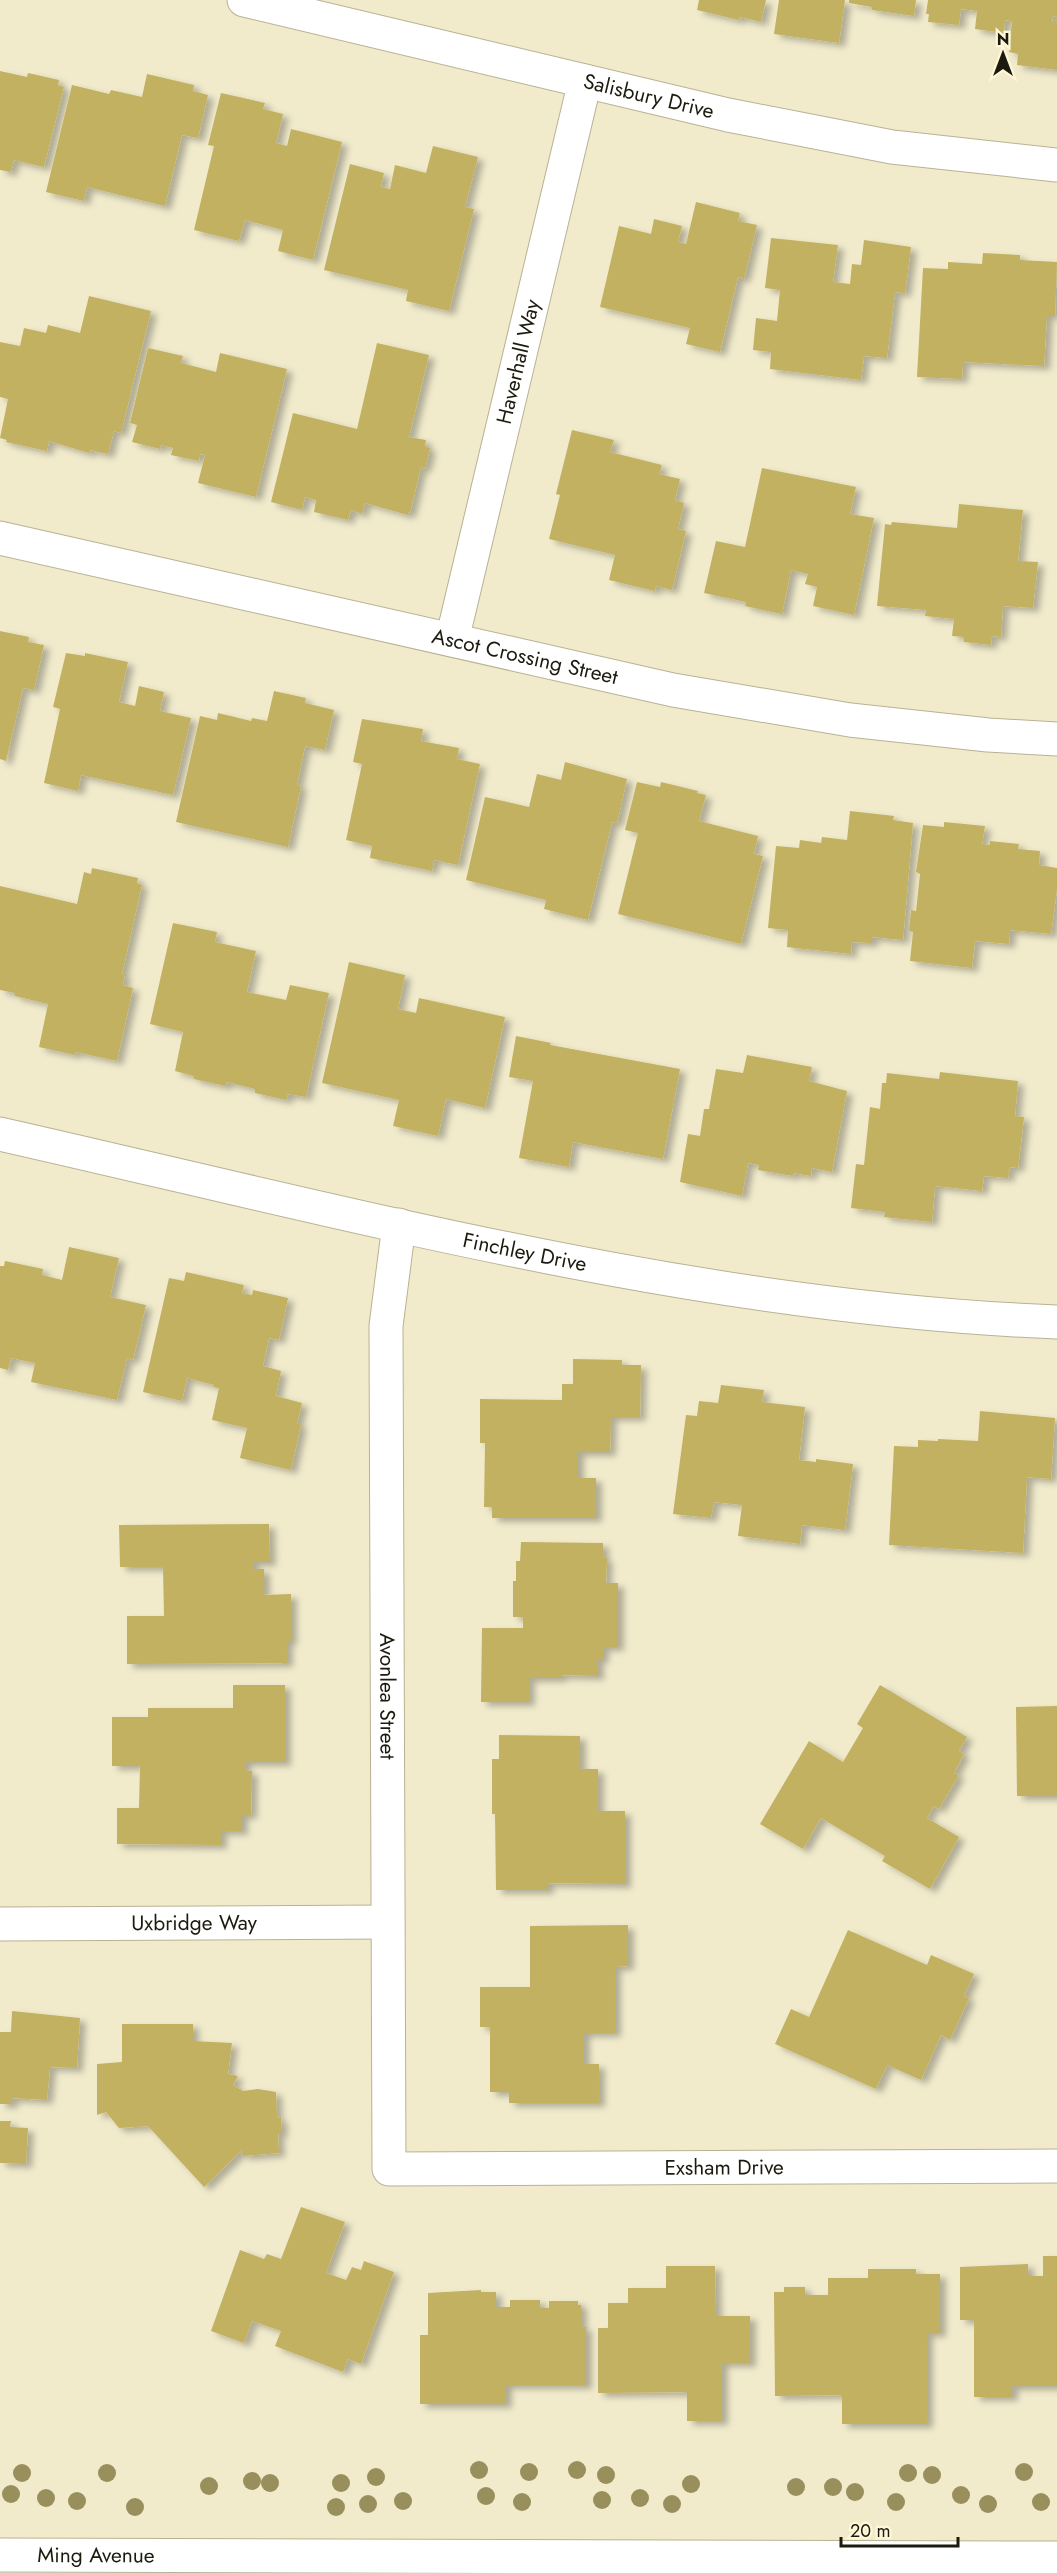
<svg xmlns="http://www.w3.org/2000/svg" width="1057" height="2573" font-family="Jost,sans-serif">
<defs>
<filter id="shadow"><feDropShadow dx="6" dy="4" stdDeviation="3" flood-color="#0004"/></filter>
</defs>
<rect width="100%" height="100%" fill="#f1ebcc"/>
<path fill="#c2b160" filter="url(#shadow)" d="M699,0H766L761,22L740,17L739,20L697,10Z
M779,0H845L839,43L774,34Z
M849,0H916L914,16L872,10V7L849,3Z
M928,0H1057V17L1053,16L1052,22H1057V70L1017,65L1018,54L1009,52L1012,21L1005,20L1004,33L975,29L977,11L961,9L959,25L928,22L929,14H926Z
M0,71L27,77L28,73L59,80L58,85L64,87L44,167L14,160L11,172L0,170Z
M147,74L194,85L193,91L208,95L198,138L182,135L165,206L87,187L84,201L46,192L72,85L109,94L111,90L142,97Z
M221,93L265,103L263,109L283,114L276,143L287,146L291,129L342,142L313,260L278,251L283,230L245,220L239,241L194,230L214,146L208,145Z
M433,146L478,157L465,207L474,209L449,311L406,301L408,290L324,270L350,164L384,173L381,187L390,189L395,165L426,173Z
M696,202L740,213L738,221L757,225L744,279L738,277L720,352L686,344L690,328L600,307L619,226L651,234L654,219L682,226L678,242L686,244Z
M771,238L838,245L833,282L850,284L852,264L861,265L864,240L911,247L905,293L895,292L887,358L864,356L861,380L770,369L771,352L753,350L756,318L777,321L780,290L765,288Z
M983,253L1020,255V260L1057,262L1055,315H1047L1044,366L963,362L962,379L917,377L923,268L948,269V262L982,264Z
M89,296L151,311L121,433L114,431L108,454L90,450L89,453L49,441L47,451L6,442L7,440L0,438L8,399L0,397V342L20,346L24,328L46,333L48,325L80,333Z
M377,343L429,355L409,437L426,440L425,446L430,448L425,469L421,467L410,513L408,512V515L365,503L362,514L351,510L348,520L314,512L316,500L305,497L302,510L271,502L293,413L357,429Z
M148,348L183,356L181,363L216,372L220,353L287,369L256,497L198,483L205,455L200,454L199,461L171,455L173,448L161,445L160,449L132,442L137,425L130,423Z
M572,430L614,440L610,452L662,465L659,474L680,479L675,500L684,503L678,529L686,531L672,590L656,586L655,591L609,580L615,555L549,539L560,495L556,494Z
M762,468L856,487L850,514L874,518L854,615L813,606L817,587L805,584L808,574L791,570L782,614L745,606L746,602L704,593L716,541L745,547Z
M959,504L1023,510L1018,561L1038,562L1033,608L1003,606L1001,637L992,636L991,645L964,642V637L952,636L954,619L925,616L926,610L877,606L885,524L891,525L892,522L957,528Z
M0,631L29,637L28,642L44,645L34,690L23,688L6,761L0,759Z
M66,653L85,656V653L128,662L119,702L135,706L139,686L164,692L160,711L191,718L173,795L81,775L78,791L44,783L60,709L53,707Z
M274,691L306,698L305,703L334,710L325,750L305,746L297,785L301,786L288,847L176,822L200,716L217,720L218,713L251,721L252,718L267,721Z
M362,719L423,729L421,741L459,748L457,759L480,764L458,865L434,860L432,871L370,858L372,846L346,840L362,764L353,762Z
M565,762L627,779L617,823L612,822L588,920L544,909L546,900L466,880L485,797L529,807L537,774L561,780Z
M637,782L660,787L661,782L698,791L697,793L706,795L699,821L758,836L754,854L763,856L741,944L618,914L638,833L625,830Z
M850,811L894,816L893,820L913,823L903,940L872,937V943L852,942L851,954L787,947L788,930L768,928L776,846L799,848L800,840L821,843L822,837L847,840Z
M944,822L985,826L982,844L990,845V841L1019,844L1018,849L1040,851L1039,865L1057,868V889L1051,934L1010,930L1009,944L975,941L972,968L910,961L913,932L909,931L911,910L916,911L920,874L916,872L923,825L944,827Z
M92,868L138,878L137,883L142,885L122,974H125L123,985L133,988L117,1061L76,1052L75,1055L39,1047L48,1004L15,996V993L0,990V886L77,904L84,872L91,874Z
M173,923L217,932L215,942L256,951L247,992L286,1000L290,985L329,993L306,1097L288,1094L286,1100L255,1093V1089L227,1082L225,1086L194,1079V1076L175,1071L183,1032L150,1024Z
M349,962L405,975L398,1009L416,1013L419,998L505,1017L485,1108L446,1099L438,1136L393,1126L399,1100L322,1083Z
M516,1036L551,1043L550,1045L680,1069L663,1159L573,1142L569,1167L519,1158L533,1081L509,1077Z
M747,1055L812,1067L809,1081L847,1091L832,1172L812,1168L811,1176L794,1173L793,1176L758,1170L759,1165L748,1163L742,1196L680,1182L688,1134L700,1136L704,1109H709L716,1069L743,1073Z
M940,1072L1018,1081L1015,1116L1024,1117L1018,1168L1010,1167L1008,1178L984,1176L982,1191L935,1186L932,1222L884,1217L885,1212L851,1208L856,1164L864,1165L870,1107L880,1109L882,1083H886L887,1073L939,1079Z
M69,1247L119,1258L110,1297L146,1305L133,1360L127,1358L117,1400L31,1382L35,1363L11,1358L8,1370L0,1368V1266H4L5,1261L43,1269L42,1275L62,1280Z
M186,1272L244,1285L242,1293L252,1295L253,1290L288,1298L279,1340L269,1338L263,1366L281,1371L276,1396L302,1403L297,1424H301L291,1470L240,1458L247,1428L212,1420L219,1388L213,1387L214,1385L187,1378L182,1401L143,1392L169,1278L184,1281Z
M573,1359L622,1360V1365H641L640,1417H611L610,1452H578V1478H596V1518H492V1507H484L485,1443H480V1399L562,1400V1384H573Z
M721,1385L764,1390L762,1402L805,1407L799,1460L816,1462V1459L853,1464L845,1530L802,1525L800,1544L738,1536L742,1505L714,1502L711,1518L673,1514L686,1415L697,1416L699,1401L718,1403Z
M980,1411L1055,1418L1051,1479L1027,1477L1023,1553L889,1545L894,1446L918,1447V1440L938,1441V1439L978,1441Z
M269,1524L270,1562H253V1569H264V1595L291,1594V1641H287V1663L127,1664V1616H164L163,1567H120L119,1525Z
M521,1542L603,1543V1558H607L606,1583H618V1647H603V1659H598V1676L561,1675V1678H529V1702H481L482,1628H523V1617H513V1581H516V1561H520Z
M233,1685H285V1762H245V1771H252L251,1815H242V1831H221V1845L117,1844V1808H139L140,1766H112V1717H148V1708H233Z
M880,1685L967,1737L959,1751L964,1754L954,1773L959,1775L939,1809L934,1806L927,1818L959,1837L930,1889L882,1861L885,1856L821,1818L803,1849L760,1824L809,1741L843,1762L863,1728L857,1724Z
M1057,1706V1796H1017L1016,1707Z
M499,1735L580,1736V1769H598V1811H625V1884L548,1883V1890H496L495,1814H492V1759H499Z
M628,1925V1966L615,1967V2033H584V2064H599V2103H509V2092H490V2027H480V1987H530V1926Z
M848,1930L927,1965L931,1955L974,1974L964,1996L969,1998L950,2040L941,2035L921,2080L887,2065L876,2089L775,2044L791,2009L809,2017Z
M12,2011L80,2018L77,2068L50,2067L47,2100L12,2098V2104H0V2032H11Z
M122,2024H193V2041L232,2043L228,2074L238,2076L233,2085L243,2091L258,2089L276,2092L277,2118L281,2117L282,2133H278L279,2153L243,2156L241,2151L204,2187L148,2126L119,2128L106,2112L97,2115V2064L122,2062Z
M0,2121H11L10,2127L28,2128L26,2164L0,2163Z
M301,2207L345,2222L326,2273L346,2280L352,2267L361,2270L364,2261L394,2272L361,2364L348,2359L343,2372L275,2346L281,2331L252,2321L244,2343L211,2331L240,2250L264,2259L267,2254L281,2259Z
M1043,2256H1057V2386H1012V2397H974V2320H960V2267L1028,2264V2276H1043Z
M666,2266H715L716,2316H750V2363H722V2421H687V2392L598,2393V2328H608V2303H628V2288H666Z
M868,2269H916V2274H940V2333H927V2424H842V2395L775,2396L774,2292H784V2287H805V2295H828V2278H868Z
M481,2290V2292H496V2307H510V2300H540V2308H549V2301H578V2305H581V2327H586V2385H506V2404H420V2335H428V2293Z"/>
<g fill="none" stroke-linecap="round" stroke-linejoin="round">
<g stroke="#b8b294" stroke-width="35">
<g id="street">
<path id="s1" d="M244,0L728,115L892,147L1057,165"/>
<path id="s2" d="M0,538L673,690L850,720L988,735L1057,739"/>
<path id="s3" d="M452,640L585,81"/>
<path id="s4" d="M0,1134C349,1213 698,1308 1057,1322"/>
<path id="s5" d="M399,1225L386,1326L389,2169L1057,2166"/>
<path id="s6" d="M0,1924L387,1922"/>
</g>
</g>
<g stroke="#b8b294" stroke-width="35">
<g id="secondary">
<path id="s7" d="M0,2555L1057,2558"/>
</g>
</g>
<use href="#street" stroke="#fff" stroke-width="33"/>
<use href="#secondary" stroke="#fff" stroke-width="33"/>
</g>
<g fill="#988f5c">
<circle cx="479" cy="2470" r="9"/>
<circle cx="577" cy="2470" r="9"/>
<circle cx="529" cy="2472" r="9"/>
<circle cx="1024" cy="2472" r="9"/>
<circle cx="22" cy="2473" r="9"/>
<circle cx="107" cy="2473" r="9"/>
<circle cx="908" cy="2473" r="9"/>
<circle cx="606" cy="2475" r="9"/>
<circle cx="932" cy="2475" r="9"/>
<circle cx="376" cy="2477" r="9"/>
<circle cx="252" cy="2481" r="9"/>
<circle cx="270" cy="2483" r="9"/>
<circle cx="341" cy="2483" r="9"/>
<circle cx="691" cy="2484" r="9"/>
<circle cx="209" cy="2486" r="9"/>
<circle cx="796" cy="2487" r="9"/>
<circle cx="833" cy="2487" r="9"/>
<circle cx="855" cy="2492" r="9"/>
<circle cx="11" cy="2494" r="9"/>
<circle cx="961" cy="2495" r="9"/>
<circle cx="486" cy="2496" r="9"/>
<circle cx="46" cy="2498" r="9"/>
<circle cx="640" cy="2498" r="9"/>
<circle cx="602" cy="2500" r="9"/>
<circle cx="77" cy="2501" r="9"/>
<circle cx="403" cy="2501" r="9"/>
<circle cx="522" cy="2502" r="9"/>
<circle cx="896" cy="2502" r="9"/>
<circle cx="1041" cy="2502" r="9"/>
<circle cx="368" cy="2504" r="9"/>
<circle cx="672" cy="2504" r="9"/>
<circle cx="988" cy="2504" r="9"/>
<circle cx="135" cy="2507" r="9"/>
<circle cx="336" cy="2507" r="9"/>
</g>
<g text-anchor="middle" stroke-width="6" stroke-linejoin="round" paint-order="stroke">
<g font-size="21" fill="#1c1a0e" stroke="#fef8d9">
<text dy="7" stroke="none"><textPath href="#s1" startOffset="416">Salisbury Drive</textPath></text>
<text dy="7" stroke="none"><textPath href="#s3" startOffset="286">Haverhall Way</textPath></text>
<text dy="7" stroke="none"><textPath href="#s2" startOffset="538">Ascot Crossing Street</textPath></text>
<text dy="7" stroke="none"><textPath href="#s4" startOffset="538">Finchley Drive</textPath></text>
<text dy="7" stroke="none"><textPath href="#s5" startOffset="472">Avonlea Street</textPath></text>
<text dy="7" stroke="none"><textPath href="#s6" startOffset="194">Uxbridge Way</textPath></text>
<text dy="7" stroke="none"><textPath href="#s5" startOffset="1280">Exsham Drive</textPath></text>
<text dy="7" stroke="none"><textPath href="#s7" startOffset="96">Ming Avenue</textPath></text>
</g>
</g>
<g transform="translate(1003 54)" stroke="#fef8d9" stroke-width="4.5" paint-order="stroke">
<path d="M0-4.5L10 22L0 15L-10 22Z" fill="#1c1a0e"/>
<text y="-9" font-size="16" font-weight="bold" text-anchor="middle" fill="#1c1a0e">N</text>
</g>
<path d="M841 2537v9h117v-9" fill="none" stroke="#1c1a0e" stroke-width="3"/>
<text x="850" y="2537" font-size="18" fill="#1c1a0e" stroke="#fef8d9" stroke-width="4.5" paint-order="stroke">20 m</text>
</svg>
